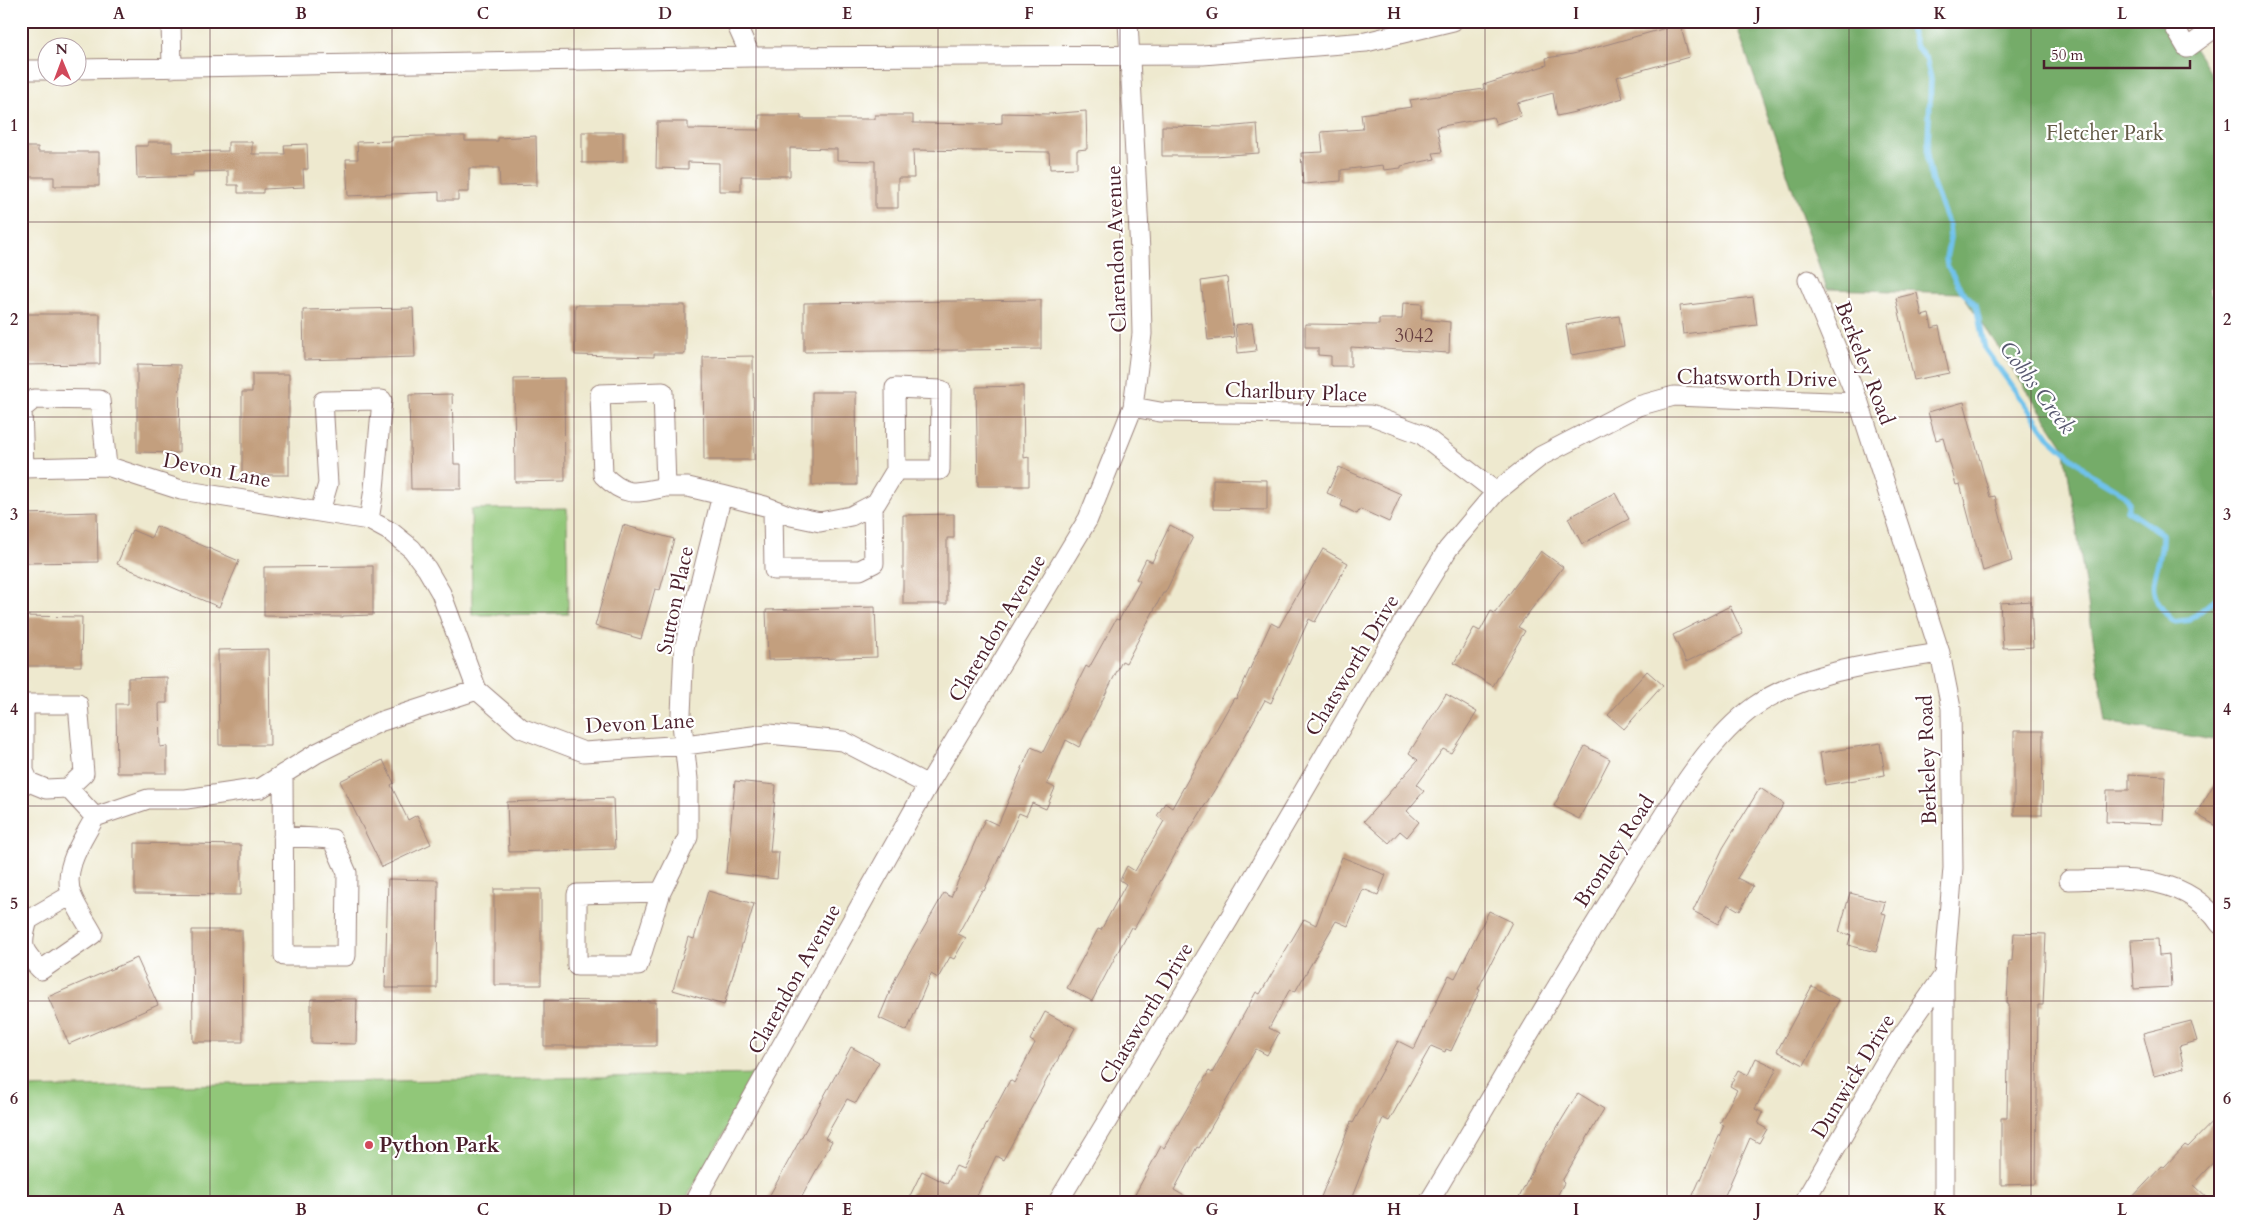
<svg xmlns="http://www.w3.org/2000/svg" width="2241" height="1223" font-family="Cardo,serif">
<rect width="100%" height="100%" fill="#fff"/>
<filter id="ink" filterUnits="userSpaceOnUse"><feTurbulence type="fractalNoise" baseFrequency=".02" numOctaves="2"/><feDisplacementMap in="SourceGraphic" scale="10" xChannelSelector="R" yChannelSelector="G"/><feConvolveMatrix kernelMatrix="1 2 1 2 8 2 1 2 1" color-interpolation-filters="sRGB"/></filter>
<filter id="wash" filterUnits="userSpaceOnUse"><feTurbulence type="fractalNoise" baseFrequency=".0096" numOctaves="4" result="noise"/><feDisplacementMap in="SourceGraphic" scale="20" xChannelSelector="R" yChannelSelector="G"/><feGaussianBlur stdDeviation="1.12" result="paint"/><feColorMatrix in="noise" values="0 0 0 0 0 0 0 0 0 0 0 0 0 0 0 0 0 1.4 0 .05"/><feComposite in="paint" operator="in"/></filter>
<g filter="url(#wash)">
<rect width="100%" height="100%" fill="#eee9cf"/>
<path fill="#91c779" stroke="#6e7352" d="M567,508L568,614L472,615L471,509Z
M758,1074L684,1202H21V1088Z"/>
<path fill="#74ac69" stroke="#5f664a" d="M1735,21H2176L2220,87V281L2208,290L2220,307V741L2106,722L2064,446L1962,293L1827,289Z"/>
<g fill="none" stroke-linecap="round" stroke-linejoin="round">
<path stroke="#70c2ec" stroke-width="5.5" d="M1908,21L1916,46L1926,58L1931,79L1927,160L1932,182L1949,226L1950,238L1946,258L1947,265L1962,291L1976,305L1985,349L2048,436L2090,474L2125,495L2129,503L2127,510L2162,534C2164,574 2135,585 2174,622L2190,620L2220,595"/>
</g>
<g id="blocks">
<path fill="#c39f7e" d="M1680,24L1689,57L1617,77L1623,98L1584,110L1557,116L1553,93L1517,103L1521,116L1496,124L1493,117L1437,127L1442,152L1433,153L1435,159L1401,166V168L1384,170L1383,165L1341,170V181L1303,184L1301,153L1323,152L1321,132L1363,129L1361,114L1412,107L1410,100L1484,89L1483,85L1547,65L1546,58L1573,54Z
M1086,111L1087,149L1077,150V168L1050,169L1049,152L913,150L914,178H898V208H875V161L837,160V149L790,148V176H741V191H719V163L688,162V169L656,168L657,122H688V129L759,130V115H801V119H875V115H913V123L989,124L1002,123V113L1048,114Z
M1257,124L1259,153L1214,156H1162V126L1226,127Z
M582,132H623V162L582,163Z
M423,136H465V141H498V138L536,136L537,185L500,186L499,168H469V192H458V200H439V192L348,196L346,159H358L357,142L392,141V137Z
M148,142H172V152L228,151V142H252V154H285L284,145L307,144L308,169H303L304,187L263,189V193H238V185H228V171L193,172V176L137,178L136,146H148Z
M21,147H38V152H99V186H54V177H21Z
M1227,277L1234,337L1208,340L1201,281Z
M1917,293L1922,316L1929,314L1932,328L1939,326L1949,373L1914,380L1896,298Z
M1753,297L1757,325L1683,334L1680,306Z
M1041,300V349L804,352V303Z
M1403,303L1422,304L1421,319L1450,322L1449,353L1351,347V366H1331V356L1318,355V348H1305V324L1379,325V319H1402Z
M575,305H685V354H654V357L575,355Z
M413,308L415,357L304,360L303,310Z
M21,314H100V364L21,365Z
M1619,316L1624,346L1571,355L1566,325Z
M1252,323L1256,351L1238,353L1235,325Z
M753,356L754,460H704L703,357Z
M137,364L180,365L179,453L137,452Z
M252,374H289V475H242V392H252Z
M564,378L565,481L515,482L514,379Z
M1023,386L1024,458L1029,457V486H978L976,387Z
M812,392H856L857,485H812Z
M452,394L454,464H461V489H411L409,395Z
M1964,402L1990,497L1995,496L2012,561L1983,571L1960,484L1956,485L1943,438L1936,440L1928,412Z
M1339,467L1401,494L1389,522L1360,509L1357,514L1341,506L1343,500L1327,493Z
M1213,479L1267,480V510L1213,509Z
M1615,493L1629,519L1582,544L1568,518Z
M97,512L98,562L21,563V514Z
M954,514V538H947V604H903V515Z
M623,525L674,539L660,590L655,589L641,639L595,626Z
M1170,525L1193,537L1165,593H1163L1126,663L1122,661L1079,747L1066,740L1047,784L1055,788L1046,809L1032,803L1026,816L1019,813L984,891L982,890L958,934L966,938L954,959L950,957L938,978L931,974L907,1031L879,1018L897,975L944,893L951,897L985,819L998,825L1031,747L1043,752L1086,666L1089,668L1116,619L1119,620L1140,581L1136,579L1146,559L1152,562Z
M156,526L239,561L219,607L117,564L132,530L151,538Z
M1323,549L1348,563L1315,622L1309,619L1271,703L1265,700L1220,781L1178,849L1134,929L1131,927L1092,1001L1067,988L1098,929L1101,930L1126,884L1120,880L1127,866L1135,871L1164,821L1157,816L1165,803L1172,808L1234,698L1236,699L1271,623L1279,627Z
M1541,551L1563,567L1518,627L1525,631L1493,686L1454,663L1474,628L1480,631L1491,611L1495,613Z
M373,566V615L343,616V617L264,616V567Z
M2031,601L2033,647L2003,648L2000,603Z
M1730,606L1743,634L1686,662L1673,635Z
M875,607L877,657L768,660L766,610Z
M21,616L82,617L81,666H21Z
M269,649L270,745H219L218,650Z
M1647,671L1663,685L1624,729L1608,715Z
M167,677V703H159L160,747L167,746V773H117L116,704H128V678Z
M1446,694L1477,712L1451,753L1443,749L1417,785L1424,791L1407,811L1419,822L1407,837L1400,831L1389,843L1364,821L1418,760L1409,753Z
M2014,731H2043L2042,815H2014Z
M1880,743L1885,775L1825,785L1820,753Z
M1585,746L1610,759L1579,819L1554,806Z
M383,760L394,783L391,785L408,820L417,815L431,844L382,867L340,781Z
M2129,774L2165,776L2163,824L2106,822L2107,790H2129Z
M2220,774V828L2196,814Z
M735,781L776,785L770,852H779L777,879L726,873Z
M1760,788L1784,804L1737,878L1753,886L1740,911L1728,904L1718,924L1693,911L1723,848Z
M613,798L615,849L509,852L507,802Z
M135,843L241,845V895L135,894Z
M1342,857L1386,875L1378,895L1363,889L1348,926L1336,921L1295,992L1290,989L1269,1028L1279,1033L1267,1055L1256,1049L1199,1148L1197,1147L1174,1190L1195,1202H1131L1161,1146L1164,1148L1209,1071L1212,1073L1256,992L1260,994L1304,919L1316,925Z
M388,879L438,880L437,988H385Z
M494,889H541V985H494Z
M708,891L754,904L724,1005L673,990L688,937L694,939Z
M1850,893L1885,902L1882,913L1886,914L1876,952L1848,945L1851,935L1839,932Z
M1489,911L1512,922L1478,989L1480,990L1451,1051L1446,1049L1445,1052L1431,1046L1389,1121L1383,1118L1350,1202H1319L1351,1122L1353,1123L1398,1041L1414,1049L1449,975L1455,978Z
M192,930H242L243,1042H193Z
M2014,933L2046,934L2043,1005H2038L2036,1184L2001,1185V1118H2007L2009,1004H2007L2009,961H2012Z
M2158,939L2159,956L2169,955L2171,987L2134,989L2131,940Z
M137,958L158,1005L69,1044L48,997Z
M1812,986L1839,1000L1804,1065L1777,1051Z
M311,999H357L356,1044L311,1043Z
M544,1000L656,1002V1046H544Z
M1045,1012L1075,1028L1003,1160L996,1156L974,1202H907L922,1171L947,1184L956,1166L963,1169L1010,1080L1014,1083L1035,1043L1030,1040Z
M2191,1021L2197,1041L2179,1046L2184,1068L2154,1076L2143,1033Z
M851,1047L879,1062L856,1103L847,1099L825,1138L832,1141L799,1202H766Z
M1756,1058L1777,1068L1755,1109L1763,1113L1758,1124L1767,1129L1759,1143L1750,1138L1722,1202H1690L1724,1125L1720,1123L1737,1090L1730,1086L1738,1070L1748,1075Z
M1578,1093L1604,1109L1562,1181L1564,1183L1554,1202H1517L1539,1157Z
M2220,1114V1155L2193,1184L2212,1202H2128L2162,1166L2164,1167L2185,1145L2188,1147Z"/>
</g>
</g>
<g filter="url(#ink)">
<use href="#blocks" fill-opacity="0" stroke="#9c847d" stroke-width="1"/>
<g fill="none" stroke-linecap="round" stroke-linejoin="round">
<g stroke="#9c847d" stroke-width="21">
<path id="minor" d="M171,21L172,68
M735,21L751,57
M2171,21L2187,48L2220,24
M78,69L751,57L1203,55L1366,42L1453,21
M21,70H48
M1808,280L1859,403L1940,653L1951,708L1953,868L1944,975V1202
M1133,407L1160,412L1370,415L1421,434L1496,492
M107,466L100,400L34,399L22,409L24,468L107,466L181,490L369,520L391,532L412,549L427,569L441,593L477,690L521,728L584,752L685,745L768,734L843,741L928,785
M666,487C636,493 626,498 603,475L600,394L663,392L666,487H688L722,495
M773,509L774,570H860L874,563L873,505
M320,511L328,484L323,401L382,400L374,489L369,520
M283,774L284,956H346L347,873L332,839L283,836
M68,788L84,773L78,704H24V771L29,782L46,789L68,788L95,817L148,799H186L261,788L317,753L379,722L477,690
M2069,880C2124,879 2184,872 2220,924
M661,892L577,894V966H638L661,892L688,837V779L681,714L684,648L722,495L765,506L791,516L820,522L851,516L876,503L896,470H940L941,390L895,388L896,470
M71,895L28,920C20,948 22,950 41,970L93,934C86,921 77,909 72,896C61,869 83,840 95,817
M694,1202L928,785L1088,519L1133,407L1142,334L1140,252L1128,21
M1058,1202L1229,919L1391,642L1448,549L1496,492L1541,456L1638,406L1674,396L1859,403
M1429,1202C1498,1087 1564,971 1636,859C1668,809 1706,741 1755,706C1805,671 1881,662 1940,653
M1804,1202L1896,1044L1944,975"/>
</g>
<use href="#minor" stroke="#fff" stroke-width="19"/>
</g>
</g>
<path fill="none" stroke="#4a1f2b" stroke-width="1" stroke-opacity="0.55" d="M210,21V1202M392,21V1202M574,21V1202M756,21V1202M938,21V1202M1120,21V1202M1303,21V1202M1485,21V1202M1667,21V1202M1849,21V1202M2031,21V1202M21,222H2220M21,417H2220M21,612H2220M21,806H2220M21,1001H2220"/>
<circle fill="#d1495b" stroke="#fff" stroke-width="2" cx="369" cy="1145" r="5"/>
<g text-anchor="middle" stroke-width="4.5" stroke-linejoin="round" paint-order="stroke">
<g font-size="19" fill="#683f40">
<text x="1414" y="342">3042</text>
</g>
<g font-size="21" fill="#635a46" stroke="#fff">
<text x="2105" y="140">Fletcher Park</text>
</g>
<g font-size="21" fill="#4a1f2b" stroke="#fff">
<text transform="translate(1116 249) rotate(-92)" y="7">Clarendon Avenue</text>
<text transform="translate(1865 363) rotate(69)" y="7">Berkeley Road</text>
<text transform="translate(1757 378) rotate(1)" y="7">Chatsworth Drive</text>
<text transform="translate(1296 392) rotate(2)" y="7">Charlbury Place</text>
<text transform="translate(217 470) rotate(11)" y="7">Devon Lane</text>
<text transform="translate(675 600) rotate(-78)" y="7">Sutton Place</text>
<text transform="translate(997 628) rotate(-59)" y="7">Clarendon Avenue</text>
<text transform="translate(1352 665) rotate(-59)" y="7">Chatsworth Drive</text>
<text transform="translate(640 723) rotate(-3)" y="7">Devon Lane</text>
<text transform="translate(1927 760) rotate(-92)" y="7">Berkeley Road</text>
<text transform="translate(1614 851) rotate(-57)" y="7">Bromley Road</text>
<text transform="translate(794 979) rotate(-61)" y="7">Clarendon Avenue</text>
<text transform="translate(1146 1013) rotate(-59)" y="7">Chatsworth Drive</text>
<text transform="translate(1853 1076) rotate(-59)" y="7">Dunwick Drive</text>
</g>
<g font-size="21" font-weight="bold" fill="#4a1f2b" stroke="#fff" text-anchor="start">
<text x="379" y="1152">Python Park</text>
</g>
<g font-size="22" font-style="italic" fill="#57586f" stroke="#fff">
<text transform="translate(2038 387) rotate(53)" y="8">Cobbs Creek</text>
</g>
</g>
<rect width="2241" height="1223" fill="none" stroke="#fff" stroke-width="55"/>
<g transform="translate(62 62) rotate(359)"><circle r="24" fill="#ffffff" stroke="#b7a5aa"/>
<path d="M0-4L9 19L0 12L-9 19Z" fill="#d1495b"/>
<text y="-8" font-size="14" font-weight="bold" text-anchor="middle" fill="#4a1f2b">N</text>
</g>
<path d="M2044 60v8h146v-8" fill="none" stroke="#4a1f2b" stroke-width="2.5"/>
<text x="2051" y="60" font-size="15" fill="#4a1f2b" stroke="#ffffff" stroke-width="4" paint-order="stroke">50 m</text>
<rect x="28" y="28" width="2186" height="1168" fill="none" stroke="#4a1f2b" stroke-width="2"/>
<g font-size="16" text-anchor="middle" font-weight="bold" fill="#4a1f2b">
<text x="119" y="19">A</text>
<text x="301" y="19">B</text>
<text x="483" y="19">C</text>
<text x="665" y="19">D</text>
<text x="847" y="19">E</text>
<text x="1029" y="19">F</text>
<text x="1212" y="19">G</text>
<text x="1394" y="19">H</text>
<text x="1576" y="19">I</text>
<text x="1758" y="19">J</text>
<text x="1940" y="19">K</text>
<text x="2122" y="19">L</text>
<text x="14" y="131">1</text>
<text x="2227" y="131">1</text>
<text x="14" y="325">2</text>
<text x="2227" y="325">2</text>
<text x="14" y="520">3</text>
<text x="2227" y="520">3</text>
<text x="14" y="715">4</text>
<text x="2227" y="715">4</text>
<text x="14" y="909">5</text>
<text x="2227" y="909">5</text>
<text x="14" y="1104">6</text>
<text x="2227" y="1104">6</text>
<text x="119" y="1215">A</text>
<text x="301" y="1215">B</text>
<text x="483" y="1215">C</text>
<text x="665" y="1215">D</text>
<text x="847" y="1215">E</text>
<text x="1029" y="1215">F</text>
<text x="1212" y="1215">G</text>
<text x="1394" y="1215">H</text>
<text x="1576" y="1215">I</text>
<text x="1758" y="1215">J</text>
<text x="1940" y="1215">K</text>
<text x="2122" y="1215">L</text>
</g>
</svg>
